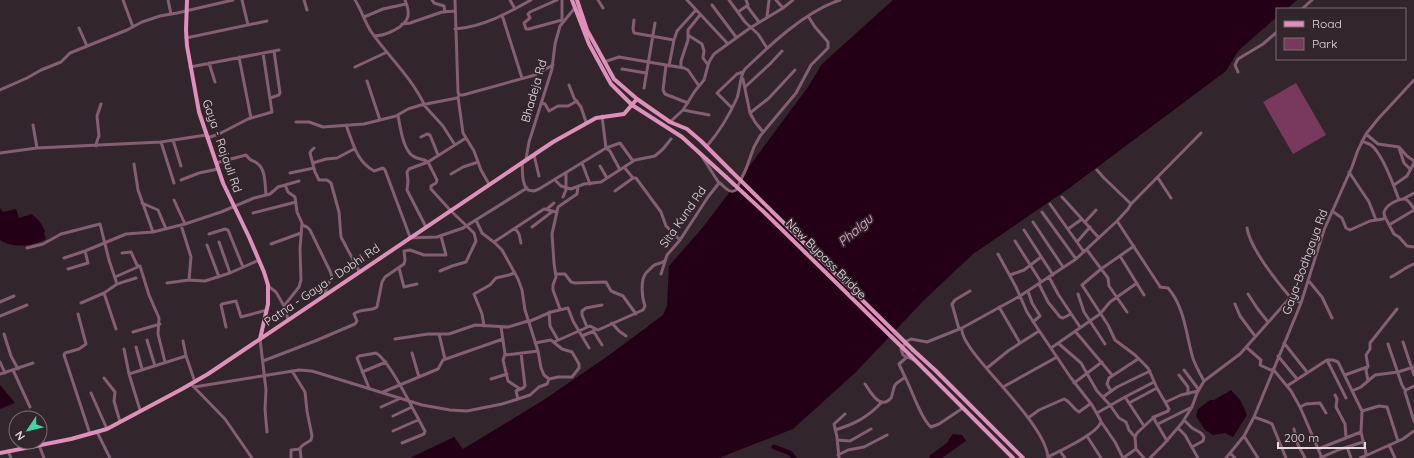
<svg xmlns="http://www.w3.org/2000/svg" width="1414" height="458" font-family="Quicksand,sans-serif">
<rect width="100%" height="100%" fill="#32252c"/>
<path fill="#78395d" d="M1296,83L1326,135L1293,154L1263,102Z"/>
<path fill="#230016" d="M893,0H1297L1287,9H1277V17L1238,51L1226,71L1068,189L973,254L924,300L856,372L793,429L719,458H410L454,437L463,449L542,401L608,356L663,315L667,306L669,266L703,227L748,168L808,87L822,64Z
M0,208L3,212L16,209L19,218L32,214L40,222L45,231L44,233L46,239C33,246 13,249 0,240Z
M0,385L15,403L0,409Z
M1231,390L1241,401L1247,415L1233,437L1225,433L1213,435L1205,430L1196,416L1198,409L1210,400H1214Z
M953,434L962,435L966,441L942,458H930L929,456L948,442L949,439Z"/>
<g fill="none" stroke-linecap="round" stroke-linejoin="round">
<path stroke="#230016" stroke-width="5" d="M774,447L790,453L794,458"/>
<path stroke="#845e72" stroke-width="3" d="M123,0L133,27
M168,0L171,14
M242,0L248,25
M304,0L307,10
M355,0C362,11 365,23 372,33C389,57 411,77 424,104
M432,0L434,3L444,6L445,12
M455,0L458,92L459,95H463L535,75L553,65
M510,0L515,9
M557,0L530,12L528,14L530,18L524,23L526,29H529L562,20
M598,0L603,8
M687,0L728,44
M729,0L745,22L758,34L767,48
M776,0L783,8
M712,5L736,37
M747,6L759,22
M1302,9L1312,0
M738,12L748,5L746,0
M502,15L522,78
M364,17L383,9L406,4
M767,17L769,0
M634,20L633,29L634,33L674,40
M562,21V0
M402,24L410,23L442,12L455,11
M79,28L87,46
M455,29C483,27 508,13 531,0
M688,35L702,44L704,51L703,58L708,65
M374,36C385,36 406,27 408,16C409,11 407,5 405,0
M186,38L267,21
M239,57L251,118
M604,62L619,57L684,68L688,70L699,86
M209,63L215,82
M666,65L663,90L665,94L688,103
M669,66L674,40L677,31L696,10
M190,67L279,50
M355,67L387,52
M681,67V61L688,40V30L700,15
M622,69L646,73
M1238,72L1235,65L1238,59L1263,44L1277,32
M743,79L750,113L755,122L763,132
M367,81L380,120
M569,85L574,98L581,107L586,122
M745,87L770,64L782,51
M644,88L655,23
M0,90L27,78L41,70L61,62L70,53L127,30L142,22L160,16L177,13L233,0
M458,97L463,133L474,151L481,170L489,184
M270,98L279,95L280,93L274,51
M541,103L545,104L549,111L558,106H568L577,101
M423,104L443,126L455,145
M732,108L717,93L737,74L743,72
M683,110L709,115
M750,113L769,98L795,70
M398,115C400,126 403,150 413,156C418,160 423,158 428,162L437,180L436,183L431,186V189L450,210L474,233L476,241L466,262L452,266L440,271
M296,122H309L323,127L364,124L396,116L408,109L421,105L457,98
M670,122L683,110L695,91L704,80L709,62L714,54L750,28L783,8L793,0
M33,125L37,148
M346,125C353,143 356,161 374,171L383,168L385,170L410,237
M1366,134L1378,144L1399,147L1407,156L1414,161
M421,137L427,134L430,135L438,155
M207,138L219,134L248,119L272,112L263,53
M173,140L181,166
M1362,141C1365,143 1368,143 1371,145C1383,154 1394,186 1399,200
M161,142L174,183
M96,146L97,141L99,136L97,116L101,104
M707,146C719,132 729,116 737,98C740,90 740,75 745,69C771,44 806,11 840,0
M314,148L311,151L310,153L315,172L319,180H327L331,183L339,212L341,237L359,271
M1399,148L1404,163L1410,169
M0,153L37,148L161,142L206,135
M534,155L539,176
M701,155L719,183H720C725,187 729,194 736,190L746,169L754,147L760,136L796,93L811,65L828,48V42L815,27L808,16
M526,159L529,142L552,69L555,44L560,26L574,9
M522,162C523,171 521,183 528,190L534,191L539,189L606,148L602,116
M216,163L246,155C252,163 252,159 258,164C266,170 265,187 266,195
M313,163L326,159L337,158L354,149
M582,163L590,184
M134,164L138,190L153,232
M600,166L607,178
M624,167L633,178
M620,170L610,151L606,148L620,143L633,161
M1097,170L1104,178L1131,204
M1349,172L1369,202L1376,220
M290,173L314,168
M451,174L463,167L478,162
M1158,178L1171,198
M181,180L199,173L218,169
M555,180L561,186L571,189L584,184L601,182L635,160L655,156L663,149L671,139
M285,185L288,192L295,197L297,212L302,223L300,249L301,280L299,287L284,306L288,319
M1394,185L1407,176L1414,163
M615,191L633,178H636L661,212L666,226L680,240
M563,197L566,190V173
M1062,197L1099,238
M1403,199L1414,193
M174,200L185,224
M142,203L158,210L166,229
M1050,204L1084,252
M547,209L554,203
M1332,211L1342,218L1346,228L1350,230L1370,221L1383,219L1385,217C1384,214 1383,213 1385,210C1387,205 1399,198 1405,199C1409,200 1412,206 1414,209
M1042,212L1076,259
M253,213L296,202
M1385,217L1394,234L1399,237L1407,246L1414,247
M1117,221L1159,285L1160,287L1168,288C1184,306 1186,333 1192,355C1194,364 1200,373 1204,381L1197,393L1192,407L1182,423L1163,445L1150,458
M1033,222L1063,267
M1085,222L1096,210
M181,225L191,257L189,280
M302,225L307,227L310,230L330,271L332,277L327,286L325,294
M1389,225L1414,210
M426,227L407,190L408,181L407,172L409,169L428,162L466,138
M532,227L553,211
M515,228L519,234L521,243
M1247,228C1250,248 1277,282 1291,298
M1068,229L1082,219
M1024,230L1053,275
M209,234L225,229L228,230L243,267
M409,238L437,237L463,228L527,188
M1015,241L1041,282
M219,242L230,273
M494,242L544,209L556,212
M1077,242L1090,227
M271,244L301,233
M207,245L219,277
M27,248L43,244L61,234L100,224L109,260L117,284
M1087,250L1108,278L1109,286L1127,312
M122,253L131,252L137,265L139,266
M998,254L1016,287L1027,312L1036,326L1071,378L1092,405L1101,421C1100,433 1059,451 1048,457
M1120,256L1144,295
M64,258L85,251L126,234L153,232L185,224L221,212L254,198L270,194L278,187L299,181
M399,268L404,287L417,284
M68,269L88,263L85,251
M556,274H565L571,282L575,283L606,282L611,291L623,296L636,314
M661,274L667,255L680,240L708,197L719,183
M1010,275L1024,270L1041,257
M115,277L140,266L149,295L159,318L158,334L165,362
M1049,277L1058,294L1080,327
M1391,277C1399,273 1406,267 1414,264
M1308,280L1322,297L1332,318
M167,283L189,280L205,281L230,273L259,260
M1039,284L1048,302L1060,317L1063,318L1071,314
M268,286L276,292L284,306
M1028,291L1032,303L1040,316L1033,322
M104,293L116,329
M1078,294L1084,312L1105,344
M1248,294L1257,308L1268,322
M0,302L14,296
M81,303L104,293L117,284L136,278
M1235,304L1240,316L1255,336
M999,307L1020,343
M560,309L553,290V285L556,277L554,263L552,234L558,207L577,194L578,187
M549,312L550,326L558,340
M78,314L86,344L79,349L65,353L64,355L90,434
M0,316L27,305
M528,322L551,312L568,308L573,321L589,348
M612,323L619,331L626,336
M484,326L482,314L474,294L490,285L496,278L509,275L514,273
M226,327L221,305L222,304L236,301L241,317L267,310
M501,327L505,354L503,360L508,381L520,389
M587,327L582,315V311L586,308L602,305
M594,329V332L602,345
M959,329L952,304L955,300L970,291
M1075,331L1112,375
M133,332L160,324
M4,334L11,356L18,369
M439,334L445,359
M582,336L594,331
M260,339L266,390L265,409L267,432
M395,339L428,334H449L475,325L508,327L528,321
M147,340L155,366
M183,341L186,356L195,382
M554,342L590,326L598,330L643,310L645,306C642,298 640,280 646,273C648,271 651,268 653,266C657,263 661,264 664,261
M1403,342L1414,375
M535,343L551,340L562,349L572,352L579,364V368L572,377H558L549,379
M1058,343L1081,363L1097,391L1110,405L1119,418L1126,422L1129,430L1135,437
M1284,343L1307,372
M1388,344L1402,385L1405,390
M136,347L142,369
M1246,347L1261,360L1260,365L1273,371
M1051,348L1100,314L1110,302L1137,283
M124,349L129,374L140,410
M412,353L419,377
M505,355L538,351
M1278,356L1297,379
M907,357L903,355L901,349L907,341L911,339L927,342L962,328
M1327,360L1346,398
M263,361L315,341L355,324L357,321L354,314C361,308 370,312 377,307L382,282L385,277L404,264L405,260L404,251L410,250L424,255H446L441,236
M0,362L5,373
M987,368L1008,351L1039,331
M1273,369L1291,391L1300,407L1322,458
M13,370L30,407
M1184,370L1199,390
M292,371L305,392L307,411L312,436L311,440L303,445L300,448L301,458
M362,372L386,362
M0,374L33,363
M129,374L186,356
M1179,375L1188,387V394
M1345,375L1367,367
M905,377C912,390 921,419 931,427L939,424L963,408
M104,378L115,392L114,401L120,422
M491,379L507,374
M1204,381L1240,354L1289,299L1291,298L1301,303
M1368,381L1366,370L1368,366L1366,355L1370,349V343L1397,309
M1074,383L1102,362
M191,384L225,419L252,458
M865,384C870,391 880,411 891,398C893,394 893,389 895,385C897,382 902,380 905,377L899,364L907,357L916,361
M1287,386L1327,360H1333L1338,362L1362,411L1361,432L1366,453L1365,456L1360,458
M1414,386L1406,390L1405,392L1414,421
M194,387L299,370L312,371L422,405L450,410L467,411L502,404L518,399L530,395L539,387L547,384L549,379L544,375L541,368L538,351L525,310L522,290L518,279L502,250L495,243L482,233L476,220
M1003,387L1057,357
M369,388L357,358L359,356L376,353C391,362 415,414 425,431L424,434L402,443
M1111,391L1107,384L1109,378L1138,359
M1352,391L1361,387L1375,375L1398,372L1414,367
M383,392L438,369L443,360L503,339
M91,393L107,429
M1335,395L1337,399L1336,407L1345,424L1346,437
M1103,397L1117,387L1150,371
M1125,397L1144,426
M518,399L516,391L523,388L525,386L521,353
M1166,402L1181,395L1198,391
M1129,403L1157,388
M381,407L401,398
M1300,407L1306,404L1320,403L1326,413
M1362,411L1379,406L1387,407L1398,441
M1097,413L1125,397L1154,382
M393,416L412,407
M1153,417L1167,441
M1254,417L1268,422L1272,424L1286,458
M1028,418L1039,410L1064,399C1070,401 1073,409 1079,412L1090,404
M1184,420L1192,428L1201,433L1204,437L1203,441L1192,447
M1102,423L1115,442L1123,458
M1158,424L1192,407
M1178,428L1185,435L1198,458
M1294,429L1298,445L1305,458
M835,430C855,424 868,417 882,402
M393,431L418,420
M97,432L110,458
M1087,436L1101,458
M1244,436L1258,458
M837,440L850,441L871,429
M39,445L44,458
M1389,445L1395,458
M1347,447L1351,458
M1136,449L1144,458
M1318,449L1361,432
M8,451L11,458
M1060,451L1065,458
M1230,453L1235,458
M838,455L848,450L864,447L887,435
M1365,456L1403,439L1414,431
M291,458V450L300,449
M839,458L837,437L834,424L845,414
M1048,458C1046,420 958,350 962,328L1020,296L1076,259L1117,221L1128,209L1131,204L1201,133
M1123,458L1136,449L1135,437L1137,433L1154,417L1168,411L1169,409L1157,388L1148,368L1135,355L1115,340L1108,325L1082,285L1101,269L1134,246
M1226,458L1244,436L1254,417L1301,303L1324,230L1352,167L1358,150L1366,134L1378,119L1414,80
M1320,458L1338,450L1363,442"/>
<path stroke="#de90bb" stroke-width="4" d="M187,0L186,30L187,46L199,112L223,183L249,237L264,272L268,285V304L260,339
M572,0L589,44L611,84L632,105L682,137L726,177
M577,0L587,30L614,79L637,99L670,122L687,129L701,141L731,171
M913,350L935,370L1023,458
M911,356L1013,458
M0,453L71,439L107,429L182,389L208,374L553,142L596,118L624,114L637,99"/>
<path stroke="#de90bb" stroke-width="4" d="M731,171L913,350
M726,177L766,214L911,356"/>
</g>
<g text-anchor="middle" stroke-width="3.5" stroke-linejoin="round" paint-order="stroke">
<g font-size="12" fill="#e5dce0" stroke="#32252c">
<text transform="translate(534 91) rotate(-74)" y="4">Bhadeja Rd</text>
<text transform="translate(222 146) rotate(71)" y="4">Gaya - Rajauli Rd</text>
<text transform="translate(683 217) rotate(-55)" y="4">Sita Kund Rd</text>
<text transform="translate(826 259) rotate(45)" y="4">New Bypass Bridge</text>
<text transform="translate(1305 262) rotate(-70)" y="4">Gaya-Bodhgaya Rd</text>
<text transform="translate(322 285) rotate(-34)" y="4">Patna - Gaya - Dobhi Rd</text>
</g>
<g font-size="13" font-style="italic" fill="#f3add2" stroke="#32252c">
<text transform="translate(855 230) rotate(-41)" y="5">Phalgu</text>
</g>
</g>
<rect x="1276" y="8" width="130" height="52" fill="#32252c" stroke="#7a6e74"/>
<rect x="1284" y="21" width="20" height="6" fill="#de90bb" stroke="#7a6e74"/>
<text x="1312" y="28" font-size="12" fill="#e5dce0">Road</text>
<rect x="1284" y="38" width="20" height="12" fill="#78395d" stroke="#7a6e74"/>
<text x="1312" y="48" font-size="12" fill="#e5dce0">Park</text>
<g transform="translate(28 430) rotate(235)"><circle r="19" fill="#32252c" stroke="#7a6e74"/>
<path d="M0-3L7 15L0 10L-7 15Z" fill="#3ed4a3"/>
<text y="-6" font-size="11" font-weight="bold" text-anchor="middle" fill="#e5dce0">N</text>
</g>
<path d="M1278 442v6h87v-6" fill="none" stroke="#e5dce0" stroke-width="2"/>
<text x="1284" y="442" font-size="12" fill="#e5dce0" stroke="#32252c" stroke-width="3" paint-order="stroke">200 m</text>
</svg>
